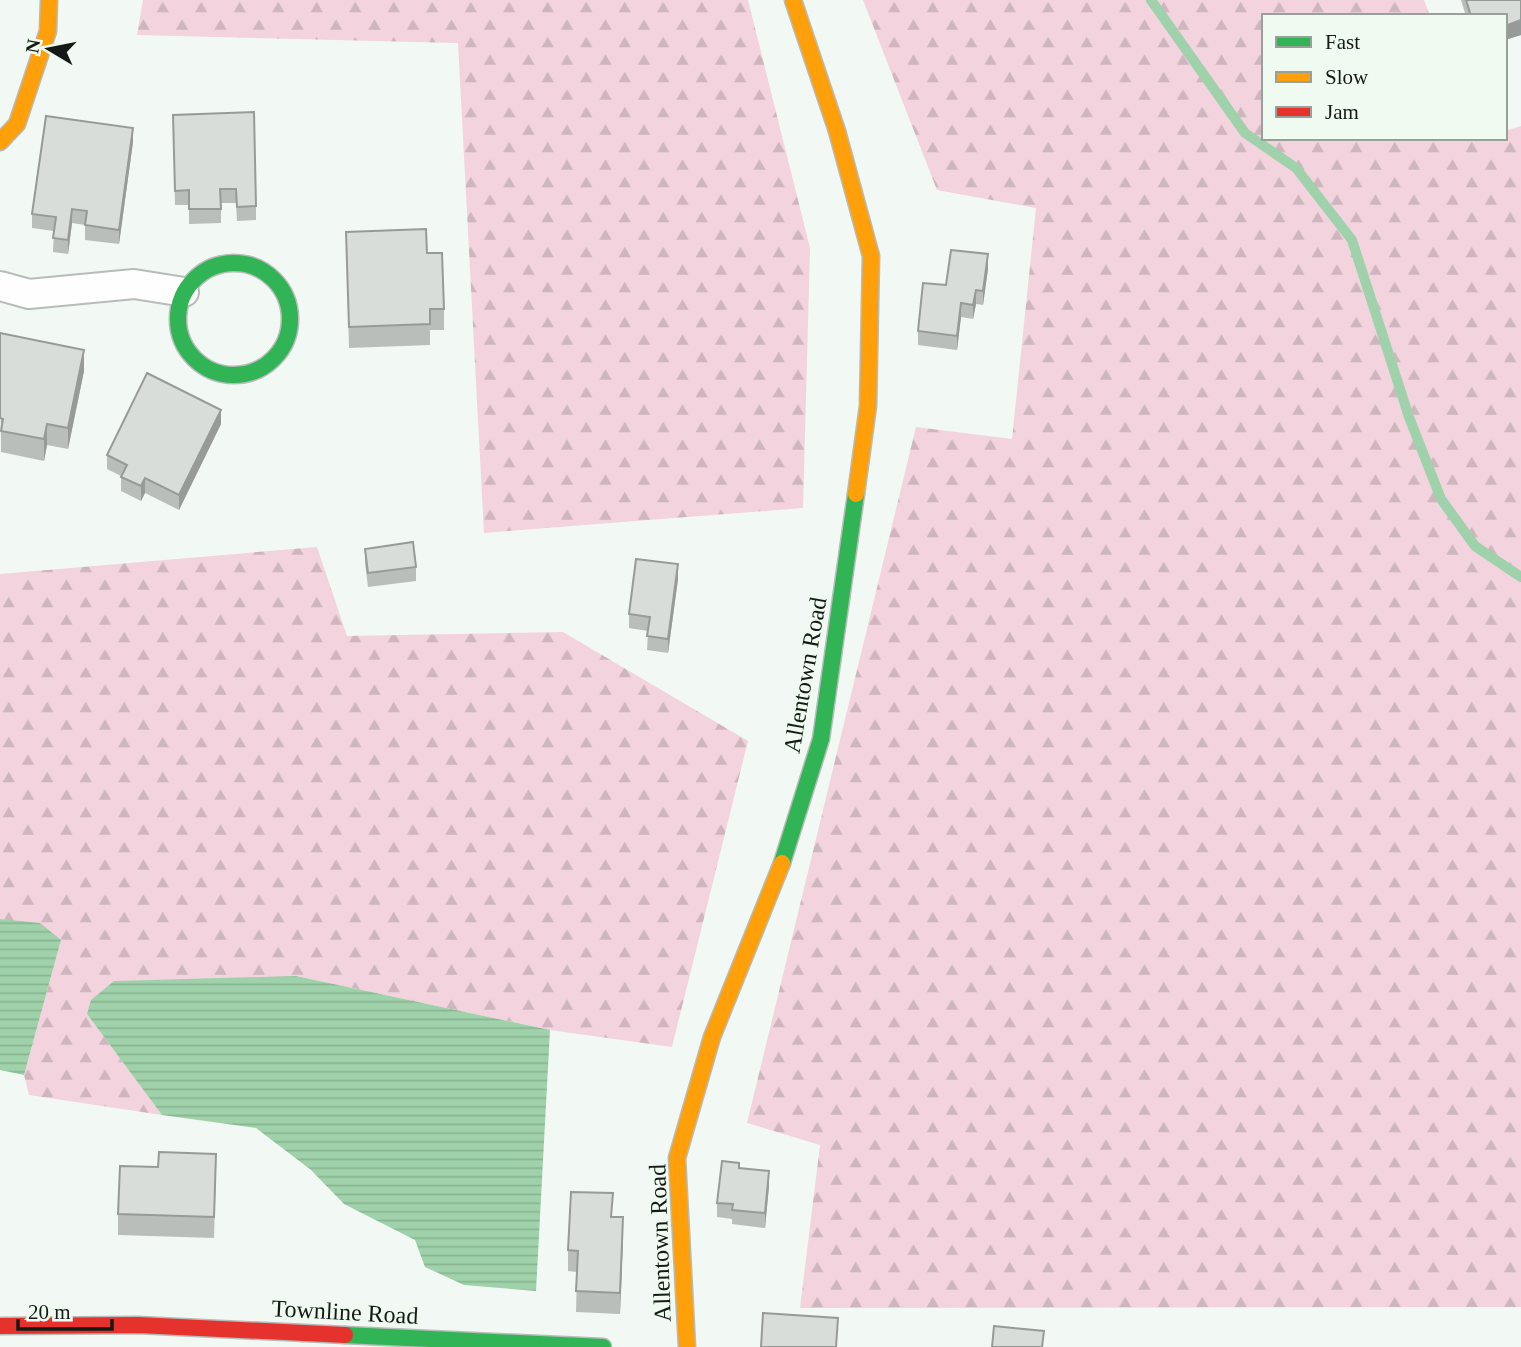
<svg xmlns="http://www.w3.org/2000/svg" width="1521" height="1347" font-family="Georgia,serif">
<defs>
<pattern id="forest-firs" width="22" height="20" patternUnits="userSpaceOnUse" patternTransform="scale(1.75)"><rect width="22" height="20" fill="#f2d3de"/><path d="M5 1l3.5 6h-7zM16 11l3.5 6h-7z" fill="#cfb5be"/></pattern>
<pattern id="water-rules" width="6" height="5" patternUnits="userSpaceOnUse" patternTransform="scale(1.75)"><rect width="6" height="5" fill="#9fd2aa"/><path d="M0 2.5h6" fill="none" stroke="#88b492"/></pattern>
</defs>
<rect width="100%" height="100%" fill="#f2f8f3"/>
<path fill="url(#forest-firs)" d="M143,0H748L810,248L803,508L484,533L458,43L137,35Z
M863,0H1424L1430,16H1264V138H1505V131L1521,126V1307L800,1308L820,1145L747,1123L916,427L1012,439L1036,208L937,190Z
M317,547L347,636L563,632L748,741L672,1047L550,1030L296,976L87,1014L162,1115L29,1095L24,1075L61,940L0,919V574Z"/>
<path fill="url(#water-rules)" d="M0,919L40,923L61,940L24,1075L0,1070Z
M296,976L550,1030L536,1291L464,1285L425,1267L415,1240L344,1204L311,1170L256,1128L162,1115L87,1014L91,1000L114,981Z"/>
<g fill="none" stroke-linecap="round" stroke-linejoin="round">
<path stroke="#9fd2aa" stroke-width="10" d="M1151,0L1245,133L1296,168L1352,240L1409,417L1441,499L1475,546L1521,577"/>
<g stroke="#b7bcb8" stroke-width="32">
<path id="street" d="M0,286L29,294L134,284L184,292"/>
</g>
<g stroke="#b7bcb8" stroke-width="19">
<path id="fast" d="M178 319a56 56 0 1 1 112 0a56 56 0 1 1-112 0Z
M782,863L821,739L856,494
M345,1335L603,1347"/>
</g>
<g stroke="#b7bcb8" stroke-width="19">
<path id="slow" d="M793,0L837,131L871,256L868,406L856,494
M0,142L17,124L48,31L49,0
M687,1347L677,1158L712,1037L782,863"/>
</g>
<g stroke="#b7bcb8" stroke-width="19">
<path id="jam" d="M0,1326L138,1325L345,1335"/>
</g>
<use href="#street" stroke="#fdfefd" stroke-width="28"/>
<use href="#fast" stroke="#30b455" stroke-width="16"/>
<use href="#slow" stroke="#ff9f0a" stroke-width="16"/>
<use href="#jam" stroke="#e5322d" stroke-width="16"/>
</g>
<path fill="#babebb" d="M1461,0H1521V35L1505,40V16H1466Z
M173,115L256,206V220L237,221L236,203H221V223L189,224V205H175Z
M133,142L119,244L85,240V225L72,223L68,254L53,252L54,231L32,228V214Z
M346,232L427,253L444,309V330H430V345L349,348Z
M988,269L983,305L976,304L973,319L961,317L957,350L918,345V331L946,285Z
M0,333L84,371L68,449L47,445L44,461L1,452Z
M221,424L179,510L145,493L141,501L121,491V476L107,469V455Z
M365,549L416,567V581L368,587L365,563Z
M678,579L668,653L647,650L648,631L629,628V614Z
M158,1167L216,1175L214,1238L118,1235V1214Z
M739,1168L769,1186L765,1228L732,1224V1219L717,1217V1203Z
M613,1217L623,1238L620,1314L576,1312L577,1272L568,1271V1250Z"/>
<path fill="#979b98" d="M1521,20V35L1505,40V26Z
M133,128V142L119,244V230Z
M72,209V223L68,254V240Z
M988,254V269L983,305V291Z
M976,290V304L973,319V305Z
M961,303V317L957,350V336Z
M84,350V371L68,449V428Z
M221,410V424L179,510V495Z
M47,424V445L44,461V439Z
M145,478V493L141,501V486Z
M678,564V579L668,653V639Z
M769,1171V1186L765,1228V1213Z
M623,1217V1238L620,1314V1293Z"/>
<path fill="#d8ddd9" stroke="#979b98" stroke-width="2" d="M1466,0H1521V20L1505,26V16H1471Z
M254,112L256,206L237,207L236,189H220L221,209H189V190L175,191L173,115Z
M46,116L133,128L119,230L85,225L87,211L72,209L68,240L53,238L56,217L32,214Z
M426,229L427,253H442L444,309H430V324L349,327L346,232Z
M951,250L988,254L983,291L976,290L973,305L961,303L957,336L918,331L923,283L946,285Z
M0,333L84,350L68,428L47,424L44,439L1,431L3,419L0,418Z
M147,373L221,410L179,495L145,478L141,486L121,477L127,465L107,455Z
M413,542L416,567L368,573L365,549Z
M636,559L678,564L668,639L647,636L650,617L629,614Z
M159,1152L216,1154L214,1217L118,1214L120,1166L158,1167Z
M722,1161L739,1163V1168L769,1171L765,1213L732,1210L733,1204L717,1203Z
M571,1192L613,1193L611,1217H623L620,1293L576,1291L578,1251L568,1250Z
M763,1313L838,1318L836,1347H761Z
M994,1326L1044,1331L1042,1347H992Z"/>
<g text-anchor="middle" stroke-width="5" stroke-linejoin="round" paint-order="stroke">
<g font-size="24" fill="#151a16" stroke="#effbf1">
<text transform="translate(805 675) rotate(-80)" y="8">Allentown Road</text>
<text transform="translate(660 1243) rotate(-92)" y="8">Allentown Road</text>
<text transform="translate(345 1312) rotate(3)" y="8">Townline Road</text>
</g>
</g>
<rect x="1262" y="14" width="245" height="126" fill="#effbf1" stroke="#98a199" stroke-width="2"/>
<rect x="1276" y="37" width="35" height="10" fill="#30b455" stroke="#98a199" stroke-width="2"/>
<text x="1325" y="49" font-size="21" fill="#151a16">Fast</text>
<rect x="1276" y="72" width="35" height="10" fill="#ff9f0a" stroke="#98a199" stroke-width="2"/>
<text x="1325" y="84" font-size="21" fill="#151a16">Slow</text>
<rect x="1276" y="107" width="35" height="10" fill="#e5322d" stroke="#98a199" stroke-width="2"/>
<text x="1325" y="119" font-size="21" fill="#151a16">Jam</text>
<g transform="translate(49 49) rotate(280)" stroke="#effbf1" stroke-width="5" paint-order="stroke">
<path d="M0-5L12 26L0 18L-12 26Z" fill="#151a16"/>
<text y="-10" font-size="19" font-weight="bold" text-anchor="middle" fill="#151a16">N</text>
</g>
<path d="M18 1319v10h94v-10" fill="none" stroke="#151a16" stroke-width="3.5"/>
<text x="28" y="1319" font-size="21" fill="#151a16" stroke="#effbf1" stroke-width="5" paint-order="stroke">20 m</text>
</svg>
